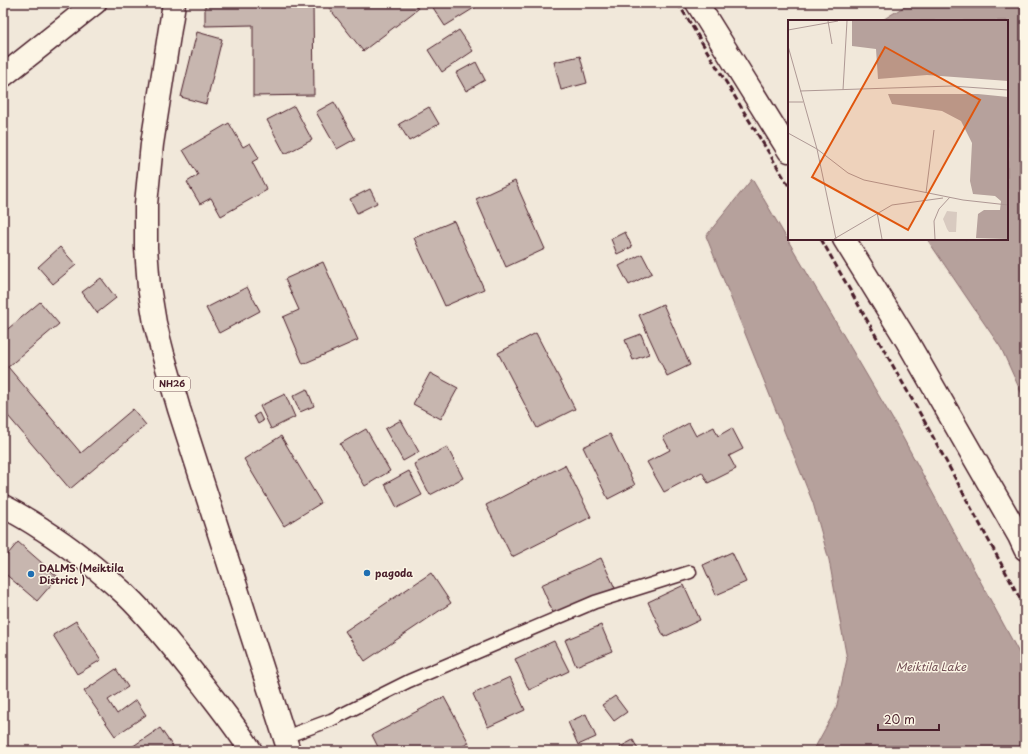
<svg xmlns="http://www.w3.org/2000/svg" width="1028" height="754" font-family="'Playpen Sans',sans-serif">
<rect width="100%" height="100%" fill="#f1e8da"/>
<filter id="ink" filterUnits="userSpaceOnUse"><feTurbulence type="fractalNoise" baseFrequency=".025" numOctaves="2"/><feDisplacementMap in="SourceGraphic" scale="8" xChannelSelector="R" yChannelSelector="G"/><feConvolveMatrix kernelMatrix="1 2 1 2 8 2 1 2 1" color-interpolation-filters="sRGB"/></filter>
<g filter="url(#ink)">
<path fill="#b6a19c" stroke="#8b6d6f" d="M910,3H1025V401L1001,348L927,239H1007V21H881Z
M752,179L896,425L1025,664V751H813L836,709L847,659L829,560L813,503L706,236Z"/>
<path fill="#c7b6af" stroke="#4a1f2b" d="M205,3H313L314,95L253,96V25L205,26Z
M336,3H414L418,9L363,51L329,8Z
M430,3H477L479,5L445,26Z
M459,30L473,51L442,72L428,50Z
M197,32L222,39L206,104L181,97Z
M580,56L587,83L561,90L554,62Z
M476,62L485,80L466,91L456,73Z
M334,102L355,139L337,149L316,112Z
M294,106L312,140L285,154L267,120Z
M429,107L439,124L409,141L399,124Z
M229,123L243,147L250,143L259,158L252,162L267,190L221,216L211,198L200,204L187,182L198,175L183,150Z
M515,181L545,249L506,267L476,199Z
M370,189L377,203L357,213L350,199Z
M454,221L484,289L445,306L414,238Z
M625,232L632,247L617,254L611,239Z
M60,247L76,265L53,284L38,267Z
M642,254L652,273L629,285L619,266Z
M323,262L358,340L303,364L283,317L299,310L285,279Z
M101,278L116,298L97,313L82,292Z
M247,287L260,311L219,333L206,308Z
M40,302L59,324L8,367L81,453L133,409L146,425L70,489L3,410V333Z
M663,304L690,365L667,376L639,315Z
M536,333L575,409L537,428L498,353Z
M641,334L649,354L633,360L625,340Z
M430,373L458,388L441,419L413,404Z
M307,389L314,406L300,412L293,396Z
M285,394L295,417L271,429L260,406Z
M259,413L263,421L258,424L254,416Z
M401,420L419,452L403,461L385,429Z
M689,423L696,436L714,427L718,436L732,428L743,449L729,456L736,469L708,483L702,472L664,492L647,462L670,450L663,437Z
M366,429L390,471L365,486L340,444Z
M610,434L635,485L608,499L583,447Z
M281,436L321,503L284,526L244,459Z
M447,447L463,478L430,495L414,464Z
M565,465L591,517L512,557L486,505Z
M409,471L422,495L397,508L385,484Z
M18,542L58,577L37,601L3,572V560Z
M732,552L746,582L716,595L703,565Z
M601,558L615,588L554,615L541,585Z
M431,573L451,603L365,661L345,631Z
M684,585L700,620L664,637L648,602Z
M76,621L101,660L77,674L53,635Z
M601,625L612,651L576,666L565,640Z
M554,641L569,671L529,690L515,659Z
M116,669L128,687L108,700L117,714L136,700L146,715L115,736L84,691Z
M510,677L525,710L488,727L473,694Z
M615,696L627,712L614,721L602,705Z
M444,697L469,743L454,751H380L372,735Z
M586,714L596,737L578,745L568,722Z
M160,728L176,751H126Z
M633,740L639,751H622L620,747Z"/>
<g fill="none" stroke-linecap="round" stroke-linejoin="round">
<g stroke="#4a1f2b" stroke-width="15">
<path id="lane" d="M285,737L331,720L409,681L595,602L690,572"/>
</g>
<g stroke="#4a1f2b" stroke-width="25">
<path id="street" d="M697,3L789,151
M3,76L95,3
M844,239L907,341L1019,536L1025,549"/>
</g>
<g stroke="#4a1f2b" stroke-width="25">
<path id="secondary" d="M3,506C16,513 30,521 42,529C72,548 100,571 126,595C154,622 178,654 203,685C219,706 237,728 251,751"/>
</g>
<g stroke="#4a1f2b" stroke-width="25">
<path id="highway" d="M174,3L152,144L146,204V248L149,287L155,323L163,354L179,409L289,751"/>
</g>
<use href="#lane" stroke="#fcf5e5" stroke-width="12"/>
<use href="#street" stroke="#fcf5e5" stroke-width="22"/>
<use href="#secondary" stroke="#fcf5e5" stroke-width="22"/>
<use href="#highway" stroke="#fcf5e5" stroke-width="22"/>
<path stroke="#4a1f2b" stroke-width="3" stroke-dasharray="6 3" stroke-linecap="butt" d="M678,3L789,186
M821,239L926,424L1025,608"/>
</g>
</g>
<g fill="#1f6fb2" stroke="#fcf5e5" stroke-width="1.5">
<circle cx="367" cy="573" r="4"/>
<circle cx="31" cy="574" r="4"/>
</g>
<g text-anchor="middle" stroke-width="3" stroke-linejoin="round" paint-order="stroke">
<rect fill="#fcf5e5" stroke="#7f5f63" stroke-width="1" x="154" y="377" width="36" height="14" rx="3"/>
<g font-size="9" font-weight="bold" fill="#4a1f2b">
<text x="172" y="387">NH26</text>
</g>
<g font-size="10" font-weight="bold" fill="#4a1f2b" stroke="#fcf5e5" text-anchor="start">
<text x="39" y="572">DALMS (Meiktila<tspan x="39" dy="12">District )</tspan></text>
<text x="375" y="577">pagoda</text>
</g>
<g font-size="11" font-style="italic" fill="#704c53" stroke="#fcf5e5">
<text x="931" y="671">Meiktila Lake</text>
</g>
</g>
<g transform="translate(788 20)">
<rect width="220" height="220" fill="#f1e8da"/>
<path d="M159,191L169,192L168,212H161L159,209L155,199Z" fill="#d8cac0"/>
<path d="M64,1H220V61L139,55L90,59L88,29L64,26ZM100,74H190L220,77V219L188,218L190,194L196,190H212L213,181L207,176L185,174L182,161L184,123L173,101L154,91L104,84Z" fill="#b6a19c"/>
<path fill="none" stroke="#ae9894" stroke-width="1" d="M40,1L44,24M0,10L50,1M0,26L29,129L48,219M55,70L59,1M12,71L164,66L220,70M0,82H15M0,113L29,129L60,153L76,160L175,180L220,185M138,173L146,110M89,192L94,219M46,219L104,185L155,178M147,219L146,201L151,189L162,177"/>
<path fill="#e0560e" fill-opacity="0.15" stroke="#e0560e" stroke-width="2" d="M97,27L192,80L120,210L24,157Z"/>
<rect width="220" height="220" fill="none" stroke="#4a1f2b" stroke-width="2"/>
</g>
<rect width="1028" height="754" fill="none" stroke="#fcf5e5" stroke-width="16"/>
<rect x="8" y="8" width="1012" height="738" fill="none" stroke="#4a1f2b" stroke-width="1.5" filter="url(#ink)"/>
<path d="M878 724v6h61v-6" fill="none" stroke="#4a1f2b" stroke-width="2"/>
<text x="884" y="724" font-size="12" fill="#4a1f2b" stroke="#fcf5e5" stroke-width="3" paint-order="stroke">20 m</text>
</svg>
